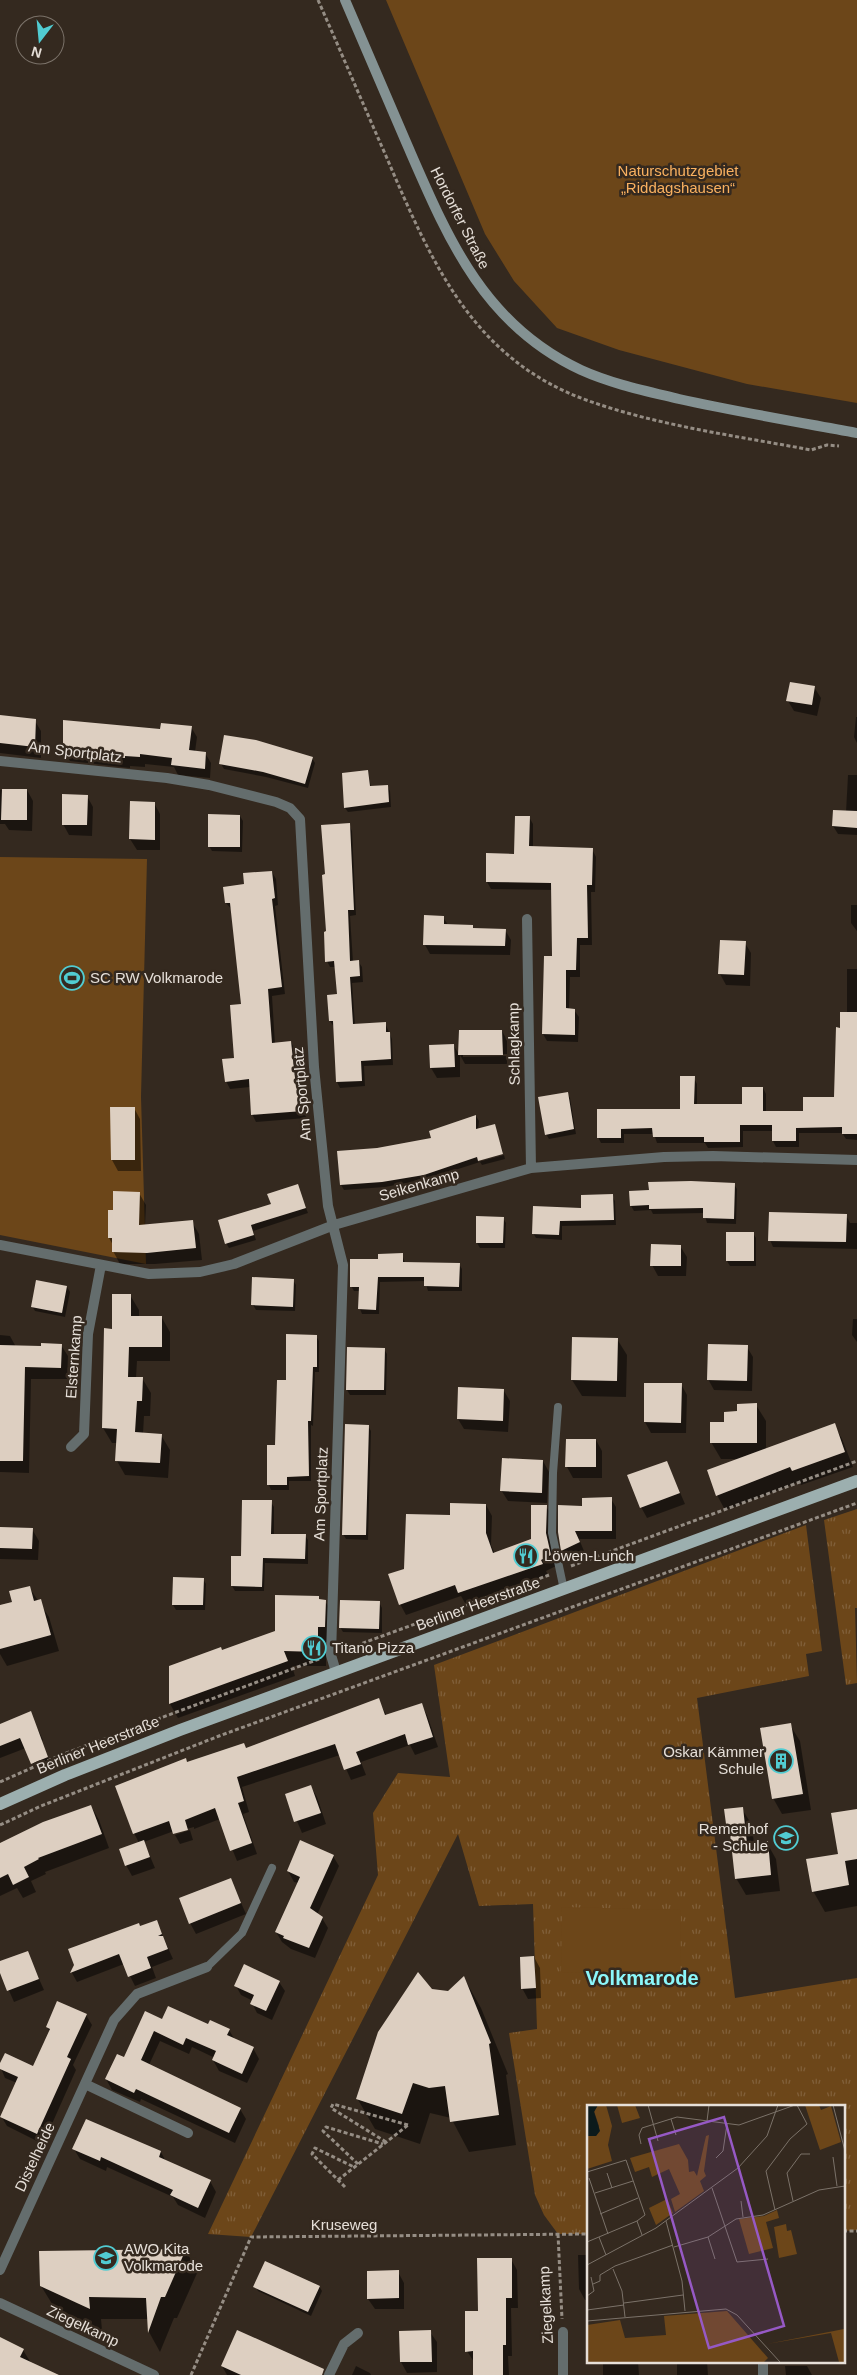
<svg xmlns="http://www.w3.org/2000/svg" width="857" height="2375" font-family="Helvetica,sans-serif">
<defs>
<pattern id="grass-tufts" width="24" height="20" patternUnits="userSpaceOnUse" patternTransform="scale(1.25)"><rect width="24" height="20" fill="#6c4619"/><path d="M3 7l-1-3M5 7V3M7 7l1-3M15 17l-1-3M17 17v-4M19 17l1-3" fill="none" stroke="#81603a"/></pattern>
</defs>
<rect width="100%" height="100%" fill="#34291f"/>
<path fill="url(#grass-tufts)" d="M857,1509V1608H855L857,1683L846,1685L824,1520Z
M806,1525L822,1651L806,1654L809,1676L697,1698L735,1998L857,1978V2230L843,2231V2106H588V2234H558L544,2215L535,2195L509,2033L537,2029L533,1904L479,1906L458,1834L251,2237L208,2234L378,1875L373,1813L398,1773L450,1777L434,1665Z"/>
<path fill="#6c4619" d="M386,0H857V403L747,384L619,350L557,328L514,281L485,234Z
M0,857L147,859L141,1097L146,1264L0,1235Z
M562,1907L681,1910L680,1975L561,1972Z"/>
<path fill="#0007" d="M814,687L821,698L817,716L794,711L788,701Z
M0,716L35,721L41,731V758L0,753Z
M856,717H857V743L854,737Z
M191,727L197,737L195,752L205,753L211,763L210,778L178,775L174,767L145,764V767L130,766V768L70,761L64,751L161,731Z
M312,758L315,763L308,788L266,777L224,769L221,764Z
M368,772L371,787L387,786L390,791L391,807L348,812L345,808Z
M848,775H857V835L838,834L833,826L846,812Z
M0,790H27L33,801L32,831L9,830L5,824H0Z
M87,796L93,807L92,836L69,835L63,824Z
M131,803H154L160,814V850H137L130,839Z
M240,816L243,821L242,852L212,851L209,846Z
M529,817L533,824V848L592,849L596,857L595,892H591L592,945H580V977H570L569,1010H574L579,1017L578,1042L547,1041L543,1034L553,958V890L491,889L487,882L516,855Z
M349,825L352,831L356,915L350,916L353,962L358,961L362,967L363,982L352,983L355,1025L385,1023L392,1039L393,1065L364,1066L365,1086L340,1088L337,1082L334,1027L330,1021L338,995L336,967H330L327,961L326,876Z
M272,872L276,879L278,905L275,906L285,994L272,996L275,1044L291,1042L295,1050L299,1088L305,1095L306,1118L256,1122L252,1114L250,1087L230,1089L226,1081L235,1059L243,1005L232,910L226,903L245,886Z
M851,905H857V931L851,923Z
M443,917L448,925L472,926L474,929L505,930L511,940L510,955L430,954L425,945Z
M745,943L751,953L750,986L726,985L720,974Z
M847,969H857V1140L846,1139L842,1133H799V1147H776L773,1141V1131H743V1147L708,1148L705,1143H657L654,1134H624V1143H601L598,1137V1110H681L694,1078L697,1084V1106L743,1105L763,1088L766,1094V1112H804L835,1098L841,1029L847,1013Z
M460,1031H502L507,1040V1054H463V1057L507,1056V1064H465L460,1055V1077L437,1078L431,1068L454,1046L460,1056Z
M567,1093L570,1098L576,1134L549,1139L546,1134Z
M112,1108H134L140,1119L141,1171H118L112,1160Z
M476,1116L479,1121L478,1130L494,1126L503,1152L478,1159V1162L504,1155L505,1159L482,1165L480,1162L427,1179L385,1187L344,1190L341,1185L377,1149L433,1139Z
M734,1184L737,1189L736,1224L707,1223L704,1213L653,1214L651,1210L634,1211L631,1206Z
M297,1186L308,1213L253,1231L256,1240L229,1248L226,1243Z
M139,1193L146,1205L145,1226L192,1222L199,1234L202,1260L155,1264H120L113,1251V1245L109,1238L114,1211Z
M612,1196L615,1201L616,1225L562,1226V1240L536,1238L533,1233Z
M846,1215L850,1223H857V1249L773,1247L770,1240Z
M503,1218L506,1223L505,1248H480L477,1243Z
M753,1233L756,1238V1266H730L727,1261Z
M680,1246L687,1257L686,1276H658L652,1265Z
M402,1254L405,1263L459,1264L462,1269V1291H428L425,1281L380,1282L379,1314H362L360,1309V1291H354L351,1286L380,1260Z
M293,1280L296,1285L295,1311L256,1310L253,1305Z
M67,1287L70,1292L65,1317L35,1311L32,1306Z
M130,1295L139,1310V1317L162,1318L170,1332V1361H137L136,1378H142L151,1393L150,1416H144L143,1434L161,1435L170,1450L168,1478L125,1475L117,1461L118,1443H112L103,1428L113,1330Z
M853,1319H857V1342L852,1335Z
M0,1335L10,1336L16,1347L42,1348L61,1345L68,1356L67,1379H31L29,1473L0,1472Z
M316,1336L319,1341V1372H315L313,1426L311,1425V1481H289V1490H271L269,1485L287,1381Z
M617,1339L627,1355L626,1397L582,1396L572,1380Z
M747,1347L753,1357L752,1391L714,1390L708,1379Z
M384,1349L387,1354L386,1395H350L347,1390Z
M681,1384L687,1395L686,1433H651L645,1422Z
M504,1391L510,1401L508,1432L464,1429L458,1419Z
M756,1405L766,1421V1451L834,1425L842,1439L853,1467L801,1485L799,1482L725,1510L717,1495L742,1459H721L711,1442L725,1423L738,1413Z
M368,1426L371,1431L368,1540L346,1539L343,1534Z
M567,1440H596L602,1451V1478H573L567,1467Z
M543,1461L549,1472L547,1503L508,1501L501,1490Z
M667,1462L685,1504L647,1518L641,1507Z
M611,1499L616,1507V1539H579L584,1551L567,1559L563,1550L559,1532L583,1507Z
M271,1502L274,1507V1535H305L308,1540V1564L265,1563L264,1591H235L232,1586L243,1557Z
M486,1505L492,1516L491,1545L495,1554L532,1540L546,1506L552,1517L556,1566L546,1571L548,1575L465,1603L461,1596L406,1615L400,1604L405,1569L451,1516Z
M0,1528L32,1529L39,1541L38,1560L0,1559Z
M203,1579L206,1584L205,1610H176L173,1605Z
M29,1587L49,1617L59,1651L7,1666L0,1654V1607L14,1603Z
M318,1597L320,1601H325L334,1616L333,1642H326V1666H292L295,1676L178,1718L170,1704L171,1667L222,1652L276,1632Z
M379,1602L382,1608V1633L343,1632L340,1627Z
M378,1700L387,1716L421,1704L427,1715L438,1747L415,1755L410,1745L361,1762L366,1775L351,1780L340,1755L242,1787L249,1812L243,1814L257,1854L237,1861L220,1819L194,1829V1827L175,1832V1834L174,1831L144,1842L155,1868L132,1876L126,1865L139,1843L134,1833L187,1763L246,1749Z
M30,1713L43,1740L41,1741L52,1767L38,1773L26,1748L0,1758V1726Z
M790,1725L800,1741L811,1810L782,1814L773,1798Z
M311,1787L317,1797L326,1824L302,1833L286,1795Z
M91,1806L99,1820L109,1848L45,1872L46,1874L31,1881L36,1892L23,1898L17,1888L0,1896V1844Z
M742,1809L752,1825L754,1844L767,1843L776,1859L780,1891L746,1895L736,1878L731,1831L727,1824Z
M857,1810V1906L825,1912L813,1891L839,1855Z
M193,1829L190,1830L193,1840L180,1844L175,1835Z
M333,1856L339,1866L317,1915L322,1918L328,1928L315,1958L291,1949L282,1942L276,1932L298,1883L294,1882L288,1871Z
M231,1880L246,1914L196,1934L190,1923Z
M156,1921L173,1959L152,1967L156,1978L135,1986L124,1964L77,1982L72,1973L75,1965L140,1927Z
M27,1952L44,1990L14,2002L0,1970V1963Z
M534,1957L540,1968L541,1998L528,1999L522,1988Z
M464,1978L481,2008L508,2074L506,2075L516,2145L469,2152L451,2118L430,2113L420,2144L375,2129L357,2098L431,1991L448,1992Z
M279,1982L285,1991L272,2020L257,2013L252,2003L253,2001L241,1995L236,1986Z
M86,2015L92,2025L73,2065L76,2070L43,2144L7,2126L1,2116L17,2083L5,2078L0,2066L34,2068L50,2032L47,2027Z
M163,2021L229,2030L235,2040L253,2048L259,2059L247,2083L219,2071L213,2060L215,2058L192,2047L189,2054L160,2041L149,2065L240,2109L246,2119L235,2143L141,2099L140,2102L112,2090L106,2079Z
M74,2149L161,2152L166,2162L210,2181L216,2192L205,2218L178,2205L173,2197L107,2167L106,2171L80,2159Z
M185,2250L198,2271L177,2318H174L160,2352L149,2332L148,2319H101L102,2330L54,2307L41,2286Z
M578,2255H588V2300H585L579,2289Z
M511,2259L517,2270L518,2308H511L512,2356H508L509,2375H474V2362L467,2351L479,2312Z
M398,2272L404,2283V2309H375L368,2299Z
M255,2286H319L322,2291L311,2316L258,2291Z
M401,2332H430L437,2342V2372L407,2373L401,2362Z
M0,2339L23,2350L31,2363L56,2375H0Z
M603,2361H638L639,2375H603Z
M677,2361H707L708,2375H677Z
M222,2366L318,2375H227Z
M356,2366L370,2373L371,2375H352Z
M785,2366H807L812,2375H786Z"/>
<path fill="#ddcfc1" d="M790,682L815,686L812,705L786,701Z
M0,715L36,719L35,747L0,743Z
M63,720L160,729L161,723L192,726L189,750L206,752L205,769L171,765L172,758L140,754V757L125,756V758L63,751Z
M224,735L256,740L313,757L305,784L263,772L219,764Z
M368,770L370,786L388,785L389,802L344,808L342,773Z
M2,789H27V820H1Z
M62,794L88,795L87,825H62Z
M130,801L155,802V840L129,839Z
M833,810L857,811V828L832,826Z
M208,814L240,815V847H208Z
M515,816H530L529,846L593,848L592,885H587L588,938H577L576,970H566V1008L575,1009V1035L542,1034L544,956H552L551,883L486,882V853L514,854Z
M350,823L354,910H348L350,961L359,960L360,976L350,977L353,1024L386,1022V1032H390L391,1059L361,1061L362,1081L336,1082L333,1021H329L327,995L337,994L334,961L325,962L324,932L326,931L322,875L325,874L321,825Z
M272,871L275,898L272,899L282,987L268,989L272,1043L291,1041L296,1087L301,1086L303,1111L251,1115L249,1079L225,1082L222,1059L234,1058L230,1005L241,1004L230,903H225L223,887L244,884L243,873Z
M424,915L444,916V924L473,925V928L506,929L505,946L423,945Z
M720,940L746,941L744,975L718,974Z
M840,1012H857V1134H842V1127L796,1128V1141H772V1125H740V1142H704V1137H653L652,1128L621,1129V1138H597V1109H680V1076H695L694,1104H742V1087H763V1111H803V1097H834L836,1027L840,1028Z
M459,1030H502L503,1055H458Z
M454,1044L455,1067L430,1068L429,1045Z
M568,1092L574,1129L545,1135L538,1097Z
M110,1107H135V1160H111Z
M476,1115V1129L495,1124L503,1154L478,1161L477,1157L424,1175L382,1182L340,1185L337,1151L377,1148L431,1138L429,1131Z
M691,1181L735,1183L734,1219L703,1218V1208L649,1209V1205L630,1206L629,1191L649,1190L648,1182Z
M298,1184L306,1208L251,1225L254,1235L225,1244L218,1220L271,1204L267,1194Z
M113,1191L140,1192L139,1225L193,1220L196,1248L147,1253L112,1252V1238H108V1210H113Z
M613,1194L614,1220L560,1221L559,1235L532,1234L533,1206L581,1208V1195Z
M769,1212L847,1214L846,1242L768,1241Z
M476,1216L504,1217L503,1243H476Z
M726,1232H754V1261H726Z
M651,1244L681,1245V1266H650Z
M403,1253V1262L460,1263L459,1287L424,1286V1277H378L376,1310L358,1309L359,1287H350V1259H378V1254Z
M252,1277L294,1279L293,1307L251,1305Z
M36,1280L67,1286L62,1313L31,1307Z
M112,1294H131V1316H162V1347H129L128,1377H143L142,1401H137L135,1432L162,1434L160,1463L115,1461L117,1429L102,1428L104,1328L112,1329Z
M286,1334L317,1335V1367H313L311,1421H308L309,1476L287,1477V1485H267V1445H275L277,1380H286Z
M572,1337L618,1338L617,1381L571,1380Z
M41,1343L62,1344L61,1368L25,1367L23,1461H0V1345L41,1346Z
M708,1344L748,1345L747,1381L707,1380Z
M347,1347L385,1348L384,1390H346Z
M644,1383H682L681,1423L644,1422Z
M458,1387L504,1389L503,1421L457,1419Z
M757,1403V1443H710V1422H724V1412L737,1411V1404Z
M835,1423L845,1452L792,1471L790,1467L716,1496L707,1470Z
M345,1424L369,1425L366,1535H342Z
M566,1439H596V1467H565Z
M502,1458L543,1460L542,1493L500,1491Z
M667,1461L680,1493L640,1508L627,1475Z
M612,1497V1531H575L580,1542L561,1551L558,1532V1505L582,1506V1498Z
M242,1500H272L271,1534H306L305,1559L263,1558L262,1587L231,1586V1556H241Z
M450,1503L486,1504V1533L493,1553L531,1539V1505H547L546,1533L551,1555L541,1560L543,1564L458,1593L455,1585L399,1605L388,1574L404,1569L406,1514L450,1515Z
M0,1527L33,1528L32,1549L0,1548Z
M173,1577L204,1578L203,1605H172Z
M30,1586L34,1601L41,1599L51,1635L0,1649V1605L12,1602L9,1591Z
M275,1595L319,1596V1599L326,1600L325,1627H318V1652L284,1651L288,1661L169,1704V1666L221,1647L222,1650L275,1631Z
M340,1600L380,1601L379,1629L339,1628Z
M379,1698L385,1715L422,1703L433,1737L408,1745L405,1734L356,1752L361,1764L344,1770L335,1744L237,1777L244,1801L238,1803L252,1843L230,1851L215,1808L185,1820L188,1830L173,1834L169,1821L133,1834L115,1786L186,1758L187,1762L244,1743L246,1748Z
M31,1711L48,1757L31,1764L20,1738L0,1746V1724Z
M791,1723L803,1794L772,1799L760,1728Z
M311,1785L321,1813L294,1822L285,1794Z
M91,1805L102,1834L38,1858L39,1859L24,1867L29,1877L13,1885L8,1874L0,1878V1843L43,1822Z
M743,1807L747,1844L768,1841L771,1875L735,1879L729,1824H726L724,1809Z
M857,1809V1859L845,1861L849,1885L812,1892L806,1859L838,1854L831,1813Z
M144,1840L150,1857L125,1866L119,1849Z
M300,1840L334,1855L310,1908L323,1917L309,1948L283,1938L284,1936L275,1932L300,1877L287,1871Z
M231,1878L241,1903L189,1924L179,1898Z
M157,1920L162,1934L158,1936H163L168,1949L147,1957L151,1968L128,1977L119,1954L70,1973L74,1965L68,1949L139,1923L140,1926Z
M28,1951L39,1979L7,1991L0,1973V1961Z
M534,1956L536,1988L521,1989L520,1957Z
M244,1964L280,1981L266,2011L250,2004L254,1995L234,1986Z
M418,1972L432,1989L448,1991L464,1976L491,2043L489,2044L499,2115L450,2122L445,2086L429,2088L413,2083L402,2114L356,2099L378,2032Z
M57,2001L87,2014L67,2057L71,2059L37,2134L0,2117L18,2077L0,2069V2063L5,2053L33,2066L50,2029L46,2027Z
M168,2006L208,2024L210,2020L230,2029L227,2035L254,2047L242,2074L212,2060L216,2051L186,2038L183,2045L154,2031L141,2060L241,2108L229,2133L136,2089L134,2093L105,2079L117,2054L124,2057L145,2011L162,2019Z
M86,2119L161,2151L159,2157L211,2180L198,2208L170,2195L173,2190L101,2157L100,2161L72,2149Z
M186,2249L165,2297H161L148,2333L146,2298L89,2297L90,2309L40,2286L39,2251Z
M477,2258H512V2298H506V2345H503V2375H473V2351L465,2352V2311H478Z
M265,2261L320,2286L308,2312L253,2287Z
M399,2270V2298L367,2299V2271Z
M237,2330L324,2369L322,2375H241L221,2366Z
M431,2330L432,2362H400L399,2331Z
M0,2337L24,2349L20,2357L59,2375H0Z"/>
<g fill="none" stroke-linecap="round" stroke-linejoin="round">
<path stroke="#958d84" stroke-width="3" stroke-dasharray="4 2.5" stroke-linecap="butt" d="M318,0C341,52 363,104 386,156C431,261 472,360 589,401C660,426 737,436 811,450L827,445L839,446
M571,1566L857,1461
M344,1650L549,1575
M0,1782L61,1755L319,1659
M0,1825L41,1806L219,1736L857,1503
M386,2142L331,2108L333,2104L408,2125
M358,2164L323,2131L326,2127L383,2144
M338,2180L408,2125
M345,2187L312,2154L315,2148L354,2167
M843,2231H857
M558,2234L562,2319
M191,2375L251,2237L588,2234"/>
<path stroke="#646d6d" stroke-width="8" d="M558,1407L553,1473L552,1533L564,1590
M207,1967L242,1933L272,1868"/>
<path stroke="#646d6d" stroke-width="10" d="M0,761L167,778L209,785L276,802L290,808L300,819L314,1067L328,1206L343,1265L331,1655L336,1672
M527,919L531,1168
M0,1245L149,1274L200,1272L234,1264L334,1225L531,1168L664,1157L713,1156L857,1160
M71,1447L84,1434L88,1334L101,1265
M85,2084L188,2133
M0,2270L114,2020L137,1994L207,1967
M0,2303L154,2375
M563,2332V2375
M763,2361V2375
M329,2375L344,2344L358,2333"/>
<path stroke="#849293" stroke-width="10" d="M345,0C365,47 386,95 406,142C447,236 482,324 581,370C612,384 646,391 679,399C738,412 798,422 857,433"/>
<path stroke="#9cafaf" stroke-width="12" d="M0,1804L65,1775L180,1730L857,1481"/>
</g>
<defs>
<g id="stadium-ring" transform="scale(1.25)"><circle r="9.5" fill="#34291f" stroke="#51ccd2" stroke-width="1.5"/><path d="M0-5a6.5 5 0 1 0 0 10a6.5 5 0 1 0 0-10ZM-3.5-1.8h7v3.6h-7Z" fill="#51ccd2"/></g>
<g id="restaurant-ring" transform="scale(1.25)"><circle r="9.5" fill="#34291f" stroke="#51ccd2" stroke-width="1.5"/><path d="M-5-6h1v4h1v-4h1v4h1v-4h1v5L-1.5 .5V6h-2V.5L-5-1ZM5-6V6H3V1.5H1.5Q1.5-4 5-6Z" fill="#51ccd2"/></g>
<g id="building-ring" transform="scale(1.25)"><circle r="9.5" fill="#34291f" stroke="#51ccd2" stroke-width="1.5"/><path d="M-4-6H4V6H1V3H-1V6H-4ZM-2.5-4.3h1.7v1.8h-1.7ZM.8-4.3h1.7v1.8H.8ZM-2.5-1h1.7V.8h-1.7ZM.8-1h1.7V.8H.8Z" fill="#51ccd2"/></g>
<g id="school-ring" transform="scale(1.25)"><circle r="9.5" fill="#34291f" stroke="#51ccd2" stroke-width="1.5"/><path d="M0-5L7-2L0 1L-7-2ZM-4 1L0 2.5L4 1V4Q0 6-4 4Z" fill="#51ccd2"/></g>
</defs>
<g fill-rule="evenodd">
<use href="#stadium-ring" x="72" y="978"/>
<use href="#restaurant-ring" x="526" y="1556"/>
<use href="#restaurant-ring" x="314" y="1648"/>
<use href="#building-ring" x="781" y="1761"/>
<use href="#school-ring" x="786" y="1838"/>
<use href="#school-ring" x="106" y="2258"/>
</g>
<g text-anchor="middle" stroke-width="5" stroke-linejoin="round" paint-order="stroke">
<g font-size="15" fill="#fab160" stroke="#34291f">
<text x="678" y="176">Naturschutzgebiet<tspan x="678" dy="17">„Riddagshausen“</tspan></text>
</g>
<g font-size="15" fill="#e6dfd8" stroke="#34291f">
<text transform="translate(460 218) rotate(63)" y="5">Hordorfer Straße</text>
<text transform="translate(75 752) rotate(7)" y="5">Am Sportplatz</text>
<text transform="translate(514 1044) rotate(-91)" y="5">Schlagkamp</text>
<text transform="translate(302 1094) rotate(-95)" y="5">Am Sportplatz</text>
<text transform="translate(419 1185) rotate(-16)" y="5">Seikenkamp</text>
<text transform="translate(74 1357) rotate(-86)" y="5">Elsternkamp</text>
<text transform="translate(321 1494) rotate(-88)" y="5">Am Sportplatz</text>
<text transform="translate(478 1604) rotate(-20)" y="5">Berliner Heerstraße</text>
<text transform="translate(98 1745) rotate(-22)" y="5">Berliner Heerstraße</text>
<text transform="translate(35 2157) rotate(-65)" y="5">Distelheide</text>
<text x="344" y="2230">Kruseweg</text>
<text transform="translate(546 2305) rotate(-93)" y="5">Ziegelkamp</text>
<text transform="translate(83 2326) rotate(25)" y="5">Ziegelkamp</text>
</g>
<g font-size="15" fill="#e6dfd8" stroke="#34291f" text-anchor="start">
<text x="90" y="983">SC RW Volkmarode</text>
<text x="544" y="1561">Löwen-Lunch</text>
<text x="332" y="1653">Titano Pizza</text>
<text x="764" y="1757" text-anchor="end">Oskar Kämmer<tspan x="764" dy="17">Schule</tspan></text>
<text x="768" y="1834" text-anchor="end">Remenhof<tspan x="768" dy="17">- Schule</tspan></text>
<text x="124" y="2254">AWO Kita<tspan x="124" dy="17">Volkmarode</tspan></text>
</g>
<g font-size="20" font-weight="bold" fill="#8bf7fb" stroke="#34291f">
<text x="642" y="1985">Volkmarode</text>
</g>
</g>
<g transform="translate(587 2105)">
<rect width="258" height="258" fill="#34291f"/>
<path d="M122,30L117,66L119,71L113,76L117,86L88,107L84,94L93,89L82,64L65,72L62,62L48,67L43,53L92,39L101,55L102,67L107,66L110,71L119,31ZM80,94L86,108L69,120L62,103ZM257,224V257H252L244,228L180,239Z" fill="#6c4619"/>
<path d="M11,0H19L25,21L21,40L25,56L0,64V31H9L12,21L7,6Z" fill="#6c4619"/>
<path d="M218,0H232L234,5L244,1L254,37L233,45Z" fill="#6c4619"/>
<path d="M30,0H48L53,13L35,18ZM190,105L192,113L179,117L186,143L162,149L152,114L177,111ZM199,119L200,126L204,125L210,149L192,153L187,122ZM140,206L181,253L177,257H0V220L33,215L38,233L79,230L77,211Z" fill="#6c4619"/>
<path d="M0,0H11L7,7L13,26L9,31H0Z" fill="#0c1a1b"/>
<path fill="none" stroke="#7b7269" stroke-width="1" d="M61,0L71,36M246,0L258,46M84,14L89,30M120,16L122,0M54,39L52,30L55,23L90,12L152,20L208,0M246,52L250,81M129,53L136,46L140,19M0,67L39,55L58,110L50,116M20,68L25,83M2,73L21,129M125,83L150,157L181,154M8,88L46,76M154,96L156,112M206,96L200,68L214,49H223M188,105L179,66L203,34L220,19L210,0M13,109L51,93M79,116L95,176L98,206M12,132L19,150M121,132L128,154M0,137L50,116L55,130M87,142L121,132L149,114L176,110L232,85L258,81M0,160L69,123L151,63L180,31L191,0M26,164L35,186L38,212M6,179L13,176V170L28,161L86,140M0,191L7,186L4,172M37,198L96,190M0,205L37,200M0,216L139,204L150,210L193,257"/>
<path fill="#9659c5" fill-opacity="0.15" stroke="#9659c5" stroke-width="2.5" d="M137,12L197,221L122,243L62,34Z"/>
<rect width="258" height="258" fill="none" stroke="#e6dfd8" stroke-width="2.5"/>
</g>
<g transform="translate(40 40) rotate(196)"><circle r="24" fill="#34291f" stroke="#7b7269"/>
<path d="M0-4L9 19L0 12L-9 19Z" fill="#51ccd2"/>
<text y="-8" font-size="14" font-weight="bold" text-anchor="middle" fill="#e6dfd8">N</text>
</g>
</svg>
